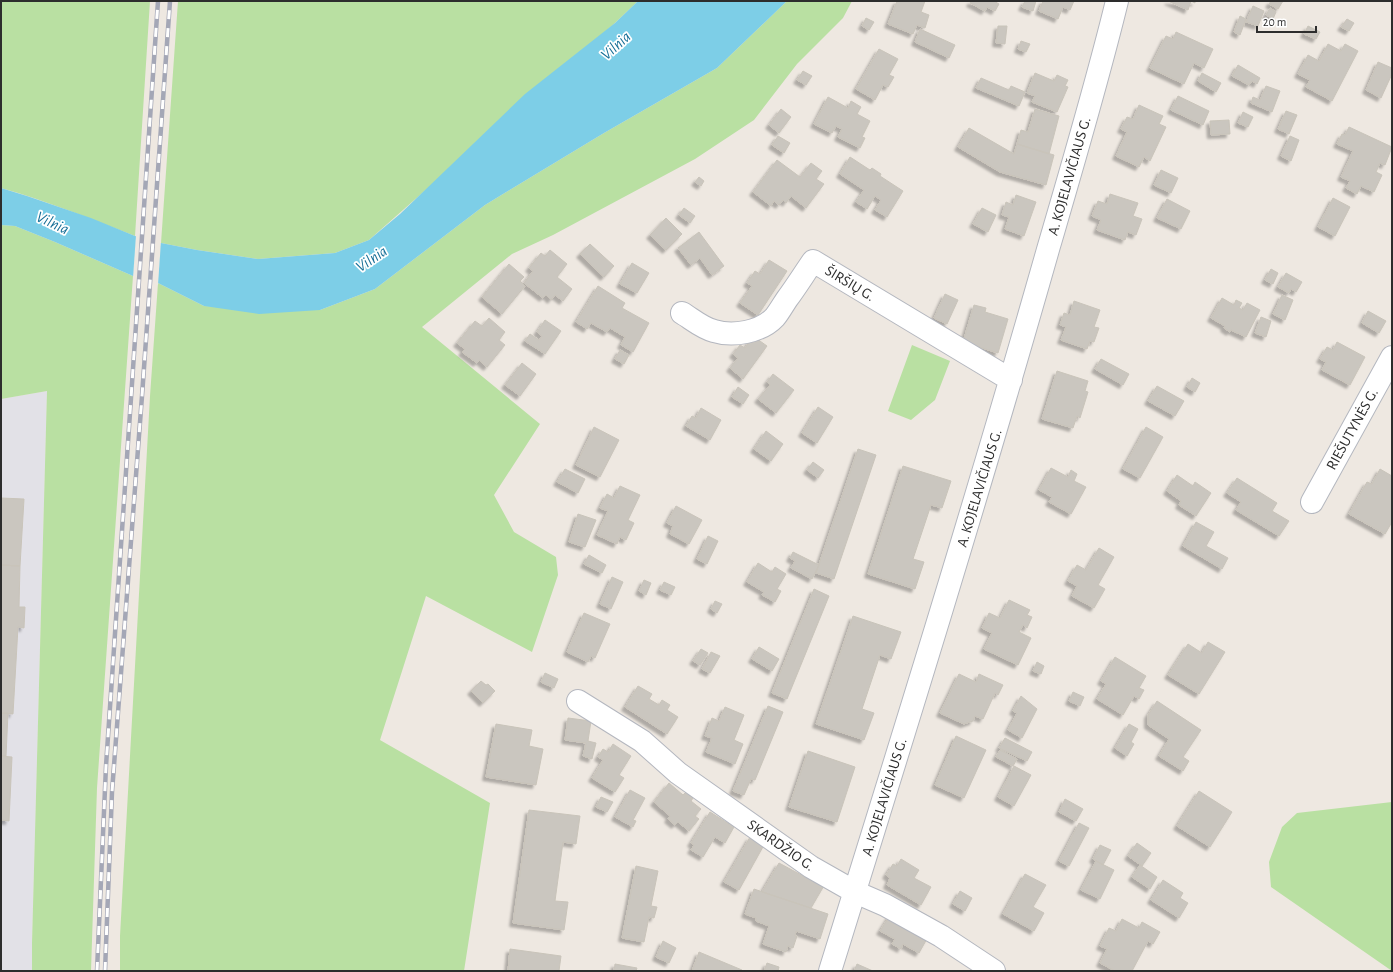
<svg xmlns="http://www.w3.org/2000/svg" width="1393" height="972" font-family="'Alegreya Sans',sans-serif">
<defs>
<filter id="shadow"><feDropShadow dx="-3.5" dy="3.5" stdDeviation="1" flood-color="#0004"/></filter>
</defs>
<rect width="100%" height="100%" fill="#eee8e1"/>
<path fill="#e2e1e7" d="M47,391L32,943V971H1V399Z"/>
<path fill="#b9e0a2" d="M1,1H150L135,236C91,219 47,201 1,188Z
M178,1H638L615,23L369,240L335,253L258,259L197,250L161,243Z
M787,1H852L843,18L797,64L754,120L695,159L553,235L512,254L422,327L540,424L494,495L514,532L556,557L558,575L532,652L426,596L380,740L490,803L464,971H120V936L150,396L158,283L204,306L320,310L375,289L485,205L604,133L717,68Z
M1,225L15,226L55,242L133,276L97,788L91,971H32V943L47,391L1,399Z
M912,345L950,361L935,400L911,420L888,411Z
M1392,802V971L1271,887L1269,862L1282,827L1297,813Z"/>
<path fill="#7dcee7" d="M638,1H787L717,68L604,133L485,205L375,289L320,310L259,314L204,306L158,283L133,276L55,242L15,226L1,225V188L27,196L91,218L135,236L161,243L197,250L258,259L335,253L369,240L400,214L525,94L615,23Z"/>
<path fill="#eee8e1" d="M136,235L161,241L158,285L133,278Z"/>
<path fill="#cac6bf" stroke="#c9c4ba" filter="url(#shadow)" d="M897,1H925L921,12L929,15L925,28L917,25L913,34L888,24Z
M971,1H994L999,4L995,11L987,7L985,11L970,3Z
M1025,1H1036L1033,11L1022,7Z
M1043,1H1074L1070,10L1063,7L1058,19L1039,11Z
M1168,1H1195V3L1191,1L1188,10Z
M1271,1H1283L1278,9L1269,4Z
M1253,6L1264,11L1258,26L1246,22Z
M1270,8L1276,12L1273,19L1266,15Z
M1240,16L1246,19L1240,35L1234,32Z
M866,18L874,22L869,30L862,26Z
M1347,19L1354,23L1349,31L1341,27Z
M998,26H1007L1005,44L996,43Z
M1308,26L1320,32L1316,39L1304,34Z
M920,29L955,45L949,58L915,42Z
M1176,32L1213,49L1204,68L1194,63L1184,84L1150,68L1166,36L1173,39Z
M1021,41L1030,44L1026,52L1018,49Z
M1328,44L1341,51L1345,44L1358,51L1332,101L1306,87L1310,80L1298,74L1308,55L1319,61Z
M879,49L898,59L889,75L894,77L888,87L883,85L875,100L856,89Z
M1378,62L1392,68V74L1381,98L1366,90Z
M1238,65L1260,78L1257,84L1252,81L1249,85L1232,76Z
M803,71L812,76L806,85L797,80Z
M1035,73L1054,81L1057,75L1068,80L1065,86L1068,87L1057,112L1032,102L1035,96L1027,93Z
M1202,73L1221,83L1216,92L1198,81Z
M981,78L1009,90L1011,86L1025,92L1019,106L976,88Z
M1266,86L1280,91L1272,112L1251,103L1253,97L1260,100Z
M1178,96L1209,111L1203,125L1171,110Z
M828,97L848,108L851,101L861,107L857,114L870,121L862,137L865,138L860,148L838,137L842,129L836,126L832,133L814,124Z
M1139,105L1163,116L1159,124L1166,127L1150,161L1144,157L1139,167L1116,156L1127,132L1121,129L1127,117L1133,119Z
M781,109L791,117L779,133L769,125Z
M1035,109L1059,116L1049,154L1017,144L1021,130L1028,132Z
M1286,111L1297,115L1289,134L1278,129Z
M1243,112L1253,117L1248,127L1238,123Z
M1229,120L1230,134L1211,135L1210,121Z
M1349,127L1392,147L1385,165L1380,163L1376,172L1382,175L1374,192L1361,186L1357,194L1346,188L1350,181L1341,177L1353,151L1337,144L1342,134L1345,135Z
M969,128L1014,154L1017,144L1054,155L1046,185L1000,172L958,147Z
M778,136L790,143L784,153L772,145Z
M1290,136L1299,140L1291,161L1281,156Z
M850,157L870,170L872,168L881,174L880,176L903,191L887,217L875,210L881,200L875,196L867,209L856,202L864,190L840,174Z
M777,160L800,177L811,163L822,171L816,179L824,184L806,208L791,196L786,203L783,200L779,205L774,201L771,206L753,192Z
M1161,170L1178,178L1171,193L1154,185Z
M699,177L704,181L701,186L695,182Z
M1110,194L1138,203L1133,216L1142,219L1136,235L1128,232L1125,240L1097,230L1101,220L1092,216L1098,201L1107,204Z
M1016,195L1036,202L1024,236L1005,229L1009,217L1002,215L1006,202L1013,205Z
M1333,198L1350,207L1335,236L1318,227Z
M1167,199L1190,211L1181,229L1157,218Z
M684,208L695,216L690,223L679,215Z
M982,208L996,215L988,232L973,224Z
M666,218L682,234L666,250L650,235Z
M699,232L724,266L712,275L700,258L691,265L678,248Z
M590,244L614,266L604,277L580,254Z
M550,250L567,264L557,277L572,289L563,301L555,295L551,300L546,295L543,298L524,283L533,271L529,268L541,253L545,256Z
M769,260L787,271L758,315L740,303L752,286L747,283L755,271L760,274Z
M632,263L649,273L637,293L620,284Z
M509,264L524,277L520,281L525,286L502,314L482,297Z
M1271,269L1278,273L1273,284L1265,280Z
M1286,273L1302,282L1296,292L1291,289L1289,293L1278,287Z
M598,286L625,303L622,308L649,323L633,352L621,345L625,337L610,328L607,332L591,323L587,329L576,322Z
M945,294L958,300L947,324L934,318Z
M1282,295L1293,300L1285,320L1273,314Z
M1222,298L1234,305L1236,300L1242,303L1239,308L1243,310L1247,303L1260,310L1246,337L1231,330L1230,332L1224,328L1225,326L1211,318Z
M1074,301L1100,310L1094,327L1099,328L1094,342L1090,341L1087,349L1061,340L1066,327L1060,325L1064,313L1070,315Z
M974,305L986,308L985,312L1008,319L998,353L963,342Z
M1368,311L1386,321L1379,333L1362,323Z
M1261,317L1271,321L1266,337L1255,333Z
M489,318L505,332L499,340L505,345L487,367L479,360L477,363L462,352L465,349L457,343L475,321L482,326Z
M545,320L561,331L545,354L525,341L530,334L539,340L542,336L537,332Z
M753,336L767,346L743,379L730,368L738,358L733,354L740,345L745,348Z
M1337,342L1365,357L1350,385L1322,370L1326,362L1320,359L1327,347L1333,350Z
M620,350L629,355L624,364L615,359Z
M1101,359L1129,374L1123,385L1095,369Z
M522,363L536,374L520,396L505,385Z
M1057,371L1088,381L1085,391L1088,392L1080,418L1077,416L1073,428L1042,419Z
M773,374L794,390L776,413L758,399L770,385L767,382Z
M1192,378L1200,383L1195,392L1187,387Z
M1157,386L1184,401L1175,416L1148,401Z
M738,387L749,395L743,404L732,397Z
M818,407L833,417L817,443L802,433Z
M701,408L721,420L710,440L686,426L692,416L696,418Z
M594,427L619,440L600,477L576,465Z
M1146,427L1163,437L1140,478L1123,469Z
M766,431L783,444L771,461L754,449Z
M858,449L876,455L834,579L816,573Z
M813,462L824,470L818,478L807,470Z
M903,466L951,481L942,508L931,505L913,559L924,562L915,589L868,574Z
M1051,468L1068,477L1071,470L1077,474L1074,481L1086,487L1071,514L1049,502L1052,497L1039,490Z
M565,469L585,479L578,493L557,482Z
M1380,469L1392,476V522L1385,534L1349,514L1367,482L1372,484Z
M1177,475L1193,486L1195,482L1211,493L1196,516L1179,505L1181,501L1167,491Z
M1237,478L1277,503L1272,511L1289,521L1279,536L1236,510L1241,502L1227,493Z
M620,486L640,495L628,520L634,523L626,540L620,537L617,544L597,535L608,511L600,508L607,494L614,498Z
M1,498L24,499L20,566L1,565Z
M676,506L702,520L689,544L670,534L673,526L667,523Z
M578,514L596,520L585,547L569,542Z
M1196,522L1214,532L1206,546L1228,558L1222,569L1183,546Z
M708,536L718,541L707,564L697,559Z
M1099,548L1114,557L1098,585L1105,589L1094,608L1072,596L1077,586L1068,581L1077,565L1086,570Z
M793,552L819,565L812,579L791,568L795,561L790,558Z
M589,555L606,565L602,573L584,564Z
M758,563L772,572L775,567L786,574L777,589L781,591L775,602L762,595L764,592L747,582Z
M1,565L20,566L19,607H25L24,628L18,627L13,714L1,713Z
M612,577L623,582L611,609L600,604Z
M644,580L651,583L646,595L639,591Z
M664,582L675,587L671,595L660,590Z
M814,589L829,596L787,699L772,693Z
M1009,600L1030,610L1027,615L1032,617L1027,628L1023,625L1019,632L1031,638L1018,665L984,649L992,633L982,628L989,613L1000,618Z
M715,601L722,604L717,613L711,609Z
M584,613L610,624L595,658L591,656L588,662L567,652Z
M853,616L901,632L891,659L880,655L862,709L874,713L864,740L816,724Z
M1208,642L1225,652L1199,694L1168,675L1188,644L1202,653Z
M759,647L779,659L772,671L752,659Z
M701,649L708,653L700,665L693,661Z
M711,652L720,656L710,673L702,669Z
M1115,657L1146,676L1139,688L1144,690L1139,699L1134,696L1123,715L1097,699L1106,684L1101,681Z
M1037,662L1044,666L1041,674L1033,671Z
M545,673L558,679L554,688L541,682Z
M959,674L976,682L979,674L1003,685L998,695L995,693L983,719L975,716L973,721L964,724L940,713Z
M481,681L486,685L488,684L495,691L483,703L471,691Z
M638,686L652,694L649,699L659,705L662,700L670,705L667,710L678,717L667,734L625,707Z
M1073,692L1084,697L1080,706L1069,701Z
M1021,696L1037,709L1022,738L1008,730L1017,713L1013,711Z
M1157,701L1201,730L1183,757L1189,761L1183,771L1159,756L1169,739L1148,725V715Z
M768,706L783,712L755,780L751,779L744,795L733,791Z
M725,707L744,715L734,740L743,744L735,764L706,752L712,738L705,736L712,718L719,721Z
M1,713H8L6,756H1Z
M568,718L591,721L588,741L596,743L592,759L583,756L586,743L565,740Z
M496,724L532,730L529,746L543,749L536,785L486,777Z
M1129,724L1138,729L1131,742L1134,744L1127,756L1115,748Z
M956,736L986,750L964,798L935,785Z
M1005,738L1032,752L1027,761L999,748Z
M613,744L631,756L619,775L624,778L615,792L592,778L603,760L598,757L603,749L608,752Z
M1000,750L1017,759L1013,766L996,757Z
M808,751L855,767L837,822L789,807Z
M1,756L12,757L9,821L1,820Z
M1014,766L1031,775L1014,806L998,797Z
M669,783L683,795L686,792L693,798L691,801L701,809L695,816L699,819L689,831L678,822L675,825L668,819L670,816L654,802Z
M630,790L645,798L633,820L636,821L633,827L615,817Z
M1199,791L1232,812L1210,847L1177,826Z
M601,797L613,802L607,812L596,807Z
M1065,799L1083,809L1076,821L1059,812Z
M529,810L580,816L576,844L563,842L555,901L568,902L564,930L513,923Z
M710,812L734,827L725,843L715,837L703,857L691,850L694,845L691,843Z
M1079,823L1089,828L1069,866L1059,861Z
M750,837L764,845L739,890L724,882Z
M1137,843L1151,853L1142,866L1128,856Z
M1100,845L1111,850L1103,865L1093,859Z
M901,859L919,870L914,878L931,887L921,905L887,885L890,878L886,875L893,864L897,866Z
M1096,861L1114,870L1100,899L1081,890Z
M779,863L805,877L808,873L825,884L811,908L762,892Z
M1140,865L1157,877L1150,889L1132,877Z
M636,866L658,871L651,906L657,907L654,918L649,917L644,942L622,938Z
M1025,874L1046,885L1033,907L1044,913L1034,931L1003,914Z
M1163,880L1183,893L1180,898L1188,903L1179,918L1151,900Z
M754,889L828,914L820,939L796,931L795,936H797L793,948L788,946L786,952L763,944L769,926L756,921V918L745,914Z
M960,891L972,898L965,911L953,904Z
M890,915L928,937L919,953L903,944L901,949L892,944L895,939L880,931Z
M1122,919L1139,928L1142,922L1160,932L1153,944L1148,941L1132,971H1115L1100,963L1107,949L1100,946L1109,928L1116,931Z
M663,941L676,948L669,963L656,957Z
M510,949L561,956L559,971H508Z
M699,952L742,970V971H692Z
M767,963L779,967L778,971H764Z
M615,964L637,968L636,971H614Z
M857,964L873,971H854Z"/>
<g fill="none" stroke-linecap="round" stroke-linejoin="round">
<g stroke="#b4b7bf" stroke-width="24">
<path id="minor" d="M682,313C692,319 702,328 714,331C733,337 761,332 775,317C779,312 783,305 787,299C796,287 804,274 813,261L1011,380
M1312,502L1392,357
M578,701L642,741L678,773L811,867L855,892L885,905L941,936L994,971
M830,971C905,730 980,489 1049,246C1073,164 1097,83 1117,1"/>
</g>
<use href="#minor" stroke="#fff" stroke-width="22"/>
<g stroke="#a4a7b6" stroke-width="4.5">
<path id="rail" d="M97,971L106,766L158,1
M105,971L112,792L142,396L170,1"/>
</g>
<use href="#rail" stroke="#fff" stroke-width="3" stroke-dasharray="9" stroke-linecap="butt"/>
</g>
<g text-anchor="middle" stroke-width="3.5" stroke-linejoin="round" paint-order="stroke">
<g font-size="15" fill="#2d2d2d" stroke="#fff">
<text transform="translate(1069 176) rotate(-74)" y="5">A. KOJELAVIČIAUS G.</text>
<text transform="translate(850 283) rotate(31)" y="5">ŠIRŠIŲ G.</text>
<text transform="translate(1352 429) rotate(-61)" y="5">RIEŠUTYNĖS G.</text>
<text transform="translate(979 488) rotate(-73)" y="5">A. KOJELAVIČIAUS G.</text>
<text transform="translate(884 797) rotate(-73)" y="5">A. KOJELAVIČIAUS G.</text>
<text transform="translate(781 845) rotate(35)" y="5">SKARDŽIO G.</text>
</g>
<g font-size="16" font-style="italic" fill="#176f97" stroke="#fff">
<text transform="translate(615 45) rotate(-42)" y="6">Vilnia</text>
<text transform="translate(53 222) rotate(25)" y="6">Vilnia</text>
<text transform="translate(371 258) rotate(-34)" y="6">Vilnia</text>
</g>
</g>
<rect width="1393" height="972" fill="none" stroke="#2d2d2d" stroke-width="4"/>
<path d="M1257 26v6h59v-6" fill="none" stroke="#2d2d2d" stroke-width="2"/>
<text x="1263" y="26" font-size="12" fill="#2d2d2d" stroke="#ffffff" stroke-width="3" paint-order="stroke">20 m</text>
</svg>
